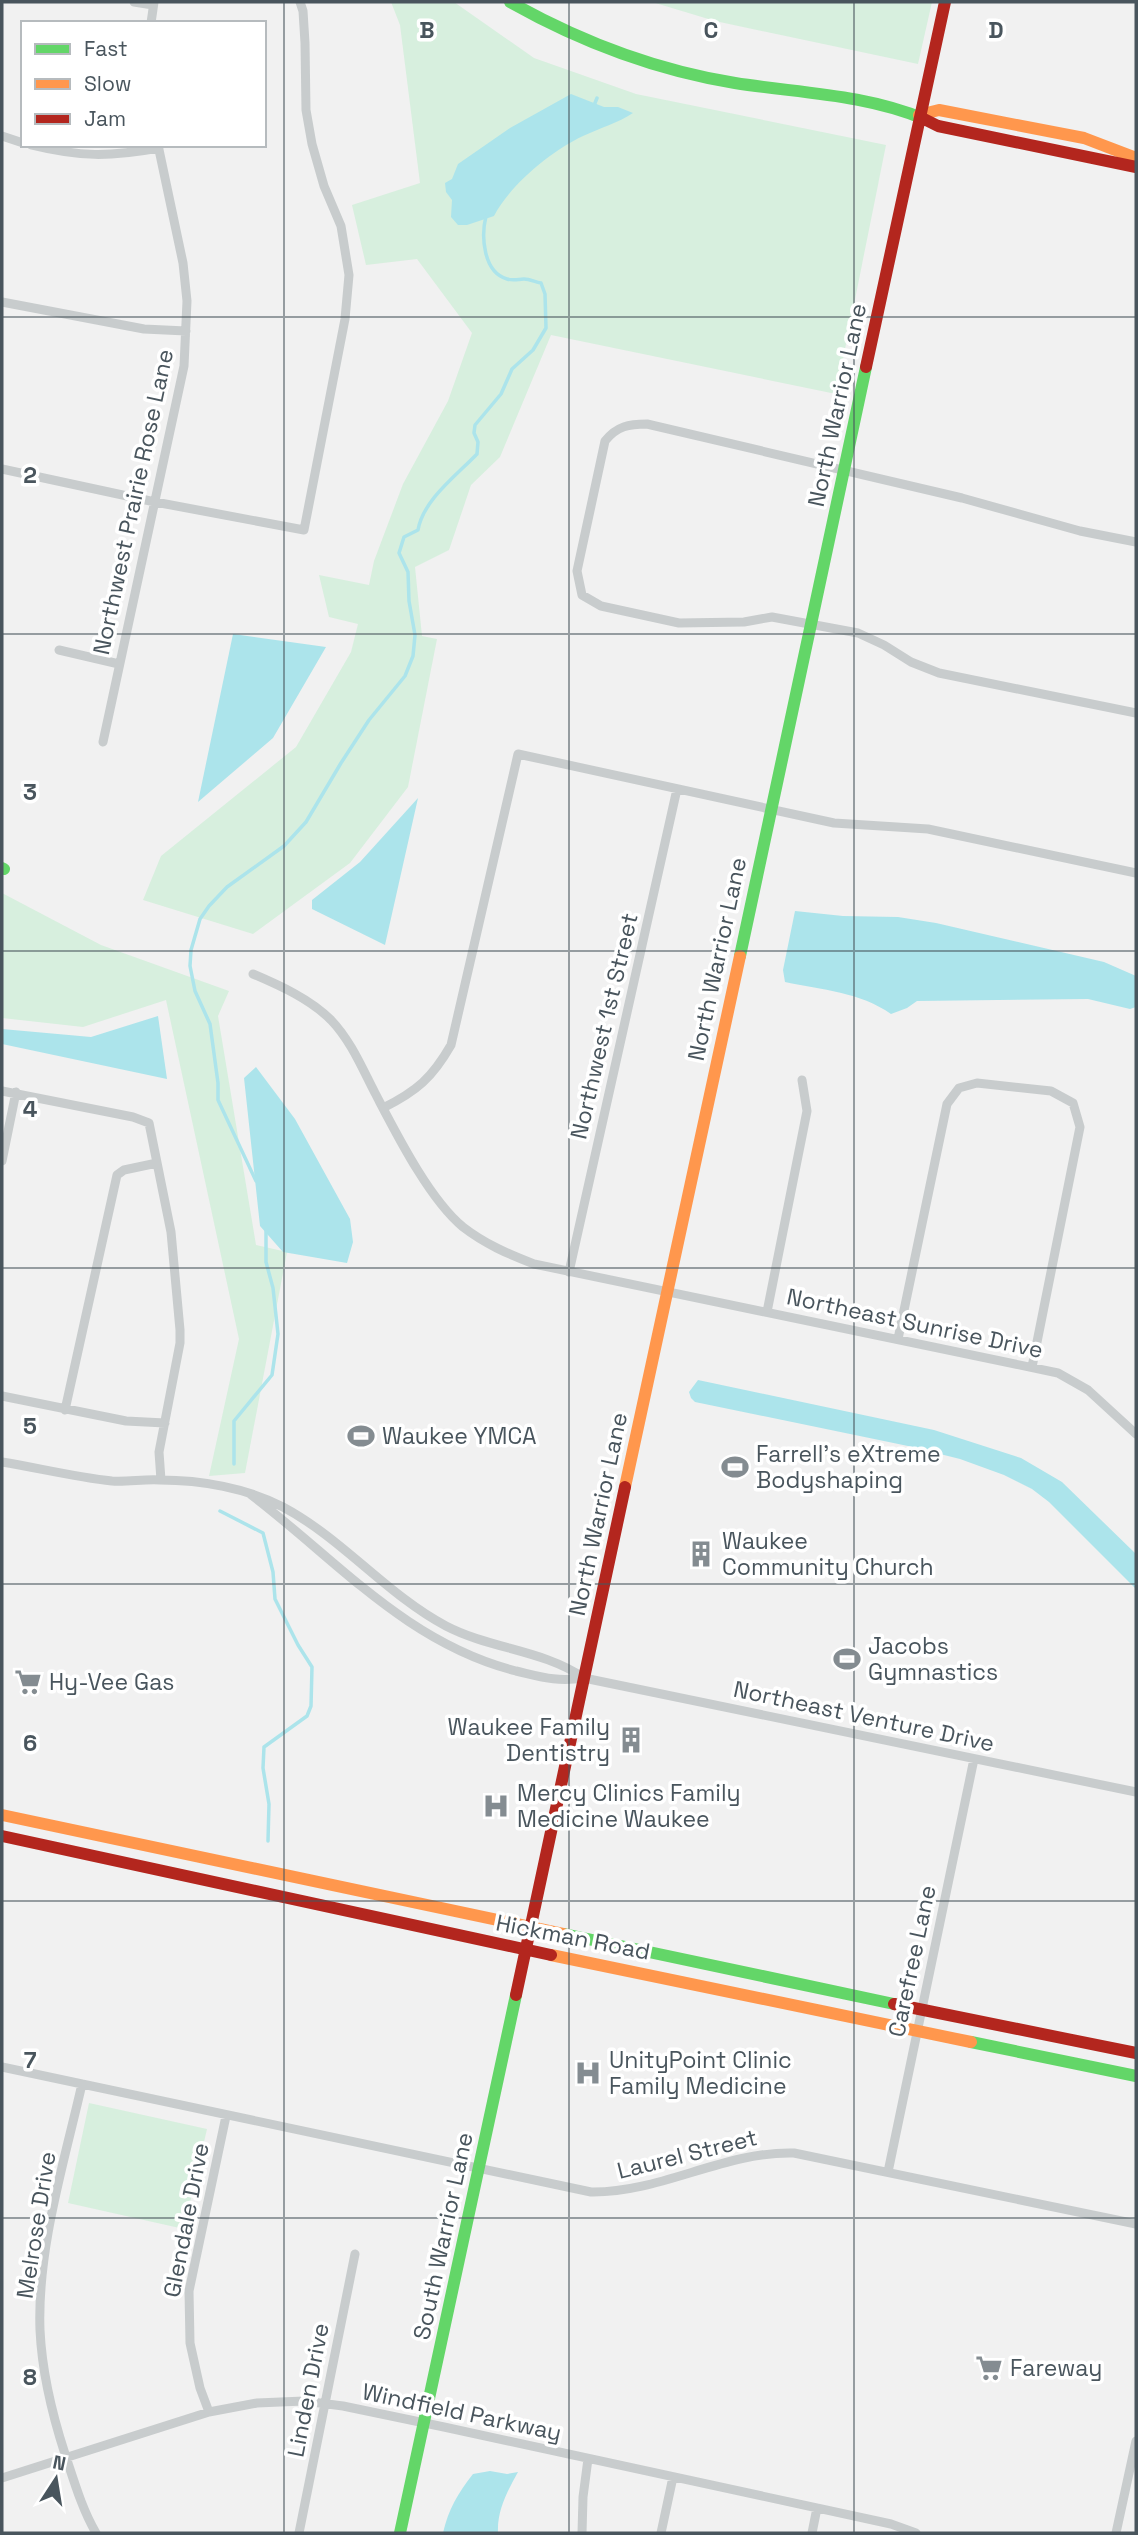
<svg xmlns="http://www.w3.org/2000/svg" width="1138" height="2535" font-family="'Space Grotesk',sans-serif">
<rect width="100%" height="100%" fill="#f1f1f1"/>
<path fill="#d7efde" d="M391,2H454L534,58L636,94L886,145L836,394L551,335L500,457L471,485L449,550L415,567L422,636L437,639L408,787L350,863L253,934L143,900L161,856L296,747L351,652L358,624L329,617L319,575L369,585L374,561L403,484L448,401L472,333L417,259L366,265L352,205L420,183L400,25Z
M652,2H932L918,64L715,21Z
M2,893L101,945L229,991L218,1016L256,1245L287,1252L245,1473L209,1476L239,1339L166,1000L83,1027L2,1018Z
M89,2103L207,2129L184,2229L68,2203Z"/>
<path fill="#ace4eb" d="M571,94L604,107H618L633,113C618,123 600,128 583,136C551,151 511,184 494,216L467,225H458L451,217L452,200L446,192L445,183L452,179L458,164L510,128Z
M233,634L326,647L273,738L198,802Z
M418,798L385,945L312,909V900L360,862Z
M795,911L843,916L898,917L936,923L1104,962L1136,976V1007L1130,1009L1088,999L917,1001L907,1008L891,1014C860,992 822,990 785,982L783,970Z
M158,1016L167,1079L2,1044V1029L91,1037Z
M256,1067L295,1119L350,1219L353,1242L347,1263L283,1252L260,1226L244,1078Z
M698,1380L934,1430L1021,1458L1062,1482L1136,1554V1589L1049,1502L1032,1489L1004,1475L960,1459L908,1446L695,1402L691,1398L689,1392Z
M490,2471L507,2474L518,2472C507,2492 497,2510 498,2533H443C448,2510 458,2493 473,2474Z"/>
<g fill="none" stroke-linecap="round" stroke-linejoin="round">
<path stroke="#ace4eb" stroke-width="3.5" d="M593,108L597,98
M256,1181L218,1100V1083L210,1024L195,991L190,966L191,950L200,919L209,906L227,887L284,846L306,822L341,763L369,720L405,676L413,656L415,635L409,601L408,572L399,553L404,537L418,530C423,500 457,475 477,454L478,442L474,433L475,425L501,394L512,369L533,350L546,328L545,294L541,283C535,282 530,279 524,279C519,279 513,281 507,279C483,272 481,236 486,216
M234,1464V1421L272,1375L278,1334L273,1288L266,1262V1229
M220,1511L263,1533L273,1572L275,1599L298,1645L312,1667L311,1706L307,1716L264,1747L263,1768L269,1804L268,1841"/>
<path stroke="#c8cccd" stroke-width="9" d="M134,2L153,5
M151,23L154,2
M2,136L23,143
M31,145C80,157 109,157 159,148
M2,302L144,329L186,331
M2,469L155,502L304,530L345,319L349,275L341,226L324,186L312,144L306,110L305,43L303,11L300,2
M1136,542L1080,531L962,498L647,424C629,424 617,426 605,441L577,571L582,595L601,606L679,623L744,622L772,617L858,633L884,645L911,662L939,673L1136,713
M59,650L119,664
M103,742L184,366L187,301L183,263L158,145
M253,974C281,986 310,999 331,1020C351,1041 362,1068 375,1093C396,1133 429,1199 463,1227C485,1244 508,1254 534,1264L1058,1373L1088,1390L1136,1434
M2,1091L133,1117L149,1123L171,1232L180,1330V1343L159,1452L161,1480
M383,1108C417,1091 432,1078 451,1045L518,754L834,823L928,829L1136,873
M2,1161L16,1092
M569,1272L677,789
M767,1312L807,1111L802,1080
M898,1339L947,1104L959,1088L977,1083L1051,1091L1073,1103L1080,1127L1032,1367
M2,1396L126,1421L165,1423
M65,1410L117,1175L124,1170L157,1163
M2,1462C39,1468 74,1477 112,1481C128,1482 144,1479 160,1480C201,1480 247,1488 283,1507C343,1539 386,1594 446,1626C490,1649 544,1650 584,1678
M250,1494C336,1559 406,1643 516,1671C542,1677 556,1682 584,1678L1136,1792
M2,2067L591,2192C661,2193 724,2151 794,2153L1136,2224
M82,2084C64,2163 37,2249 40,2330C42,2373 52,2414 65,2454C74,2481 82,2509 96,2533
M888,2172L974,1759
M209,2412L200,2388L190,2343L189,2291L226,2116
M2,2478L209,2412L257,2403L304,2401L343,2406L444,2427L891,2524L916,2533
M299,2533L355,2254
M582,2533L583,2497L588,2459
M661,2533L673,2477
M812,2533L817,2508
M1116,2533L1136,2441"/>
<path stroke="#63d668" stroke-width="12" d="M510,2C581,42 655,70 735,83C798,93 864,94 924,119
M2,868L4,869
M740,956L866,367
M564,1934L894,2004
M971,2042L1136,2076
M400,2533L516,1995"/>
<path stroke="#ff974d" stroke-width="12" d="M919,115L939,110L1084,138L1136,158
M625,1487L740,956
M2,1815L564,1934
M551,1955L971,2042"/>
<path stroke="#b3261e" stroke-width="12" d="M924,119L938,126L1136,167
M866,367L945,2
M2,1836L551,1955
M516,1995L625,1487
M894,2004L1136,2053"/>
</g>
<path fill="none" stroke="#49555d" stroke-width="2" stroke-opacity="0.55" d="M284,2V2533M569,2V2533M854,2V2533M2,317H1136M2,634H1136M2,951H1136M2,1268H1136M2,1584H1136M2,1901H1136M2,2218H1136"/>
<defs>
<g id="stadium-bare" transform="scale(2.1)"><path d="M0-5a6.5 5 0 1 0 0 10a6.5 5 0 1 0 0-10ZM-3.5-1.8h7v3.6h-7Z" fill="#848c91" stroke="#fff" stroke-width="2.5" paint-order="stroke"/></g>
<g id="building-bare" transform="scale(2.1)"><path d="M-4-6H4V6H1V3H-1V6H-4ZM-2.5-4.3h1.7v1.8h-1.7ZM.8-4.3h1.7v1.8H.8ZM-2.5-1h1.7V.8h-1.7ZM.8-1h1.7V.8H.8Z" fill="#848c91" stroke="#fff" stroke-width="2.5" paint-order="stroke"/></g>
<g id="supermarket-bare" transform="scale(2.1)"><path d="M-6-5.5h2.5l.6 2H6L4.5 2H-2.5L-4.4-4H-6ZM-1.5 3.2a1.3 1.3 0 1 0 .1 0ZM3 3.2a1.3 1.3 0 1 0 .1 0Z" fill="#848c91" stroke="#fff" stroke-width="2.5" paint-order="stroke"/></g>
<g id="hospital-bare" transform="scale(2.1)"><path d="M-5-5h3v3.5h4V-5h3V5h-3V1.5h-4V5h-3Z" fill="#848c91" stroke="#fff" stroke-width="2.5" paint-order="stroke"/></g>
</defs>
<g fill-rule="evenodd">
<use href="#stadium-bare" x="361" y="1436"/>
<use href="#stadium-bare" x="735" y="1467"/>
<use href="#building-bare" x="701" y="1554"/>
<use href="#stadium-bare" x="847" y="1659"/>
<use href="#supermarket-bare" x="28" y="1682"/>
<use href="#building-bare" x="631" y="1740"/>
<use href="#hospital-bare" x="496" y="1806"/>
<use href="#hospital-bare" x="588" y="2073"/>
<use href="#supermarket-bare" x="989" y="2368"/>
</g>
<g text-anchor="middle" stroke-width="7" stroke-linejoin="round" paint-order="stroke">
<g font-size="23" fill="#49555d" stroke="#fff">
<text transform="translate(837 405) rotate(-78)" y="8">North Warrior Lane</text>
<text transform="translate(133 502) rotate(-78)" y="8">Northwest Prairie Rose Lane</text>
<text transform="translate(717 959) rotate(-78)" y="8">North Warrior Lane</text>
<text transform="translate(604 1026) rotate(-77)" y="8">Northwest 1st Street</text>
<text transform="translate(915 1323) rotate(12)" y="8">Northeast Sunrise Drive</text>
<text transform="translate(598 1514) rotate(-78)" y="8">North Warrior Lane</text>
<text transform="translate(864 1716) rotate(12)" y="8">Northeast Venture Drive</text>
<text transform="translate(573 1937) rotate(11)" y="8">Hickman Road</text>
<text transform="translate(912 1961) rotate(-78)" y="8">Carefree Lane</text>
<text transform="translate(687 2154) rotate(-14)" y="8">Laurel Street</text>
<text transform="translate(186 2220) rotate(-79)" y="8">Glendale Drive</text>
<text transform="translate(36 2225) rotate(-81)" y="8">Melrose Drive</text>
<text transform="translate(443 2236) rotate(-78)" y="8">South Warrior Lane</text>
<text transform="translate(308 2390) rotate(-79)" y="8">Linden Drive</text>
<text transform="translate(462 2412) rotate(12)" y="8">Windfield Parkway</text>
</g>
<g font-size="23" fill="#49555d" stroke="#fff" text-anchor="start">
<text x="382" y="1444">Waukee YMCA</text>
<text x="756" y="1462">Farrell's eXtreme<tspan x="756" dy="26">Bodyshaping</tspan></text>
<text x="722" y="1549">Waukee<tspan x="722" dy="26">Community Church</tspan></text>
<text x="868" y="1654">Jacobs<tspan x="868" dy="26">Gymnastics</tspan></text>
<text x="49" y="1690">Hy-Vee Gas</text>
<text x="610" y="1735" text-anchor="end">Waukee Family<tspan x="610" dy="26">Dentistry</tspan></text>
<text x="517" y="1801">Mercy Clinics Family<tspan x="517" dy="26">Medicine Waukee</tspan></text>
<text x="609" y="2068">UnityPoint Clinic<tspan x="609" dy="26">Family Medicine</tspan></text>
<text x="1010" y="2376">Fareway</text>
</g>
</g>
<g font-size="23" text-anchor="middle" font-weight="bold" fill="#49555d" stroke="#fff" stroke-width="7" stroke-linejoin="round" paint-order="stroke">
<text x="427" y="38">B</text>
<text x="711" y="38">C</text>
<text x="996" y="38">D</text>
<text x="30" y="483">2</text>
<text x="30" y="800">3</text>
<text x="30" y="1117">4</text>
<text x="30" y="1434">5</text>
<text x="30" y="1751">6</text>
<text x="30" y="2068">7</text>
<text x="30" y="2385">8</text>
</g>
<rect width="1138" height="2535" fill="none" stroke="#49555d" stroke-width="7"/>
<rect x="21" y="21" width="245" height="126" fill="#ffffff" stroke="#b6bbbe" stroke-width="2"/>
<rect x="35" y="44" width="35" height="10" fill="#63d668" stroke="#b6bbbe" stroke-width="2"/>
<text x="84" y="56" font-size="21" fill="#49555d">Fast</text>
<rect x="35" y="79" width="35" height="10" fill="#ff974d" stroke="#b6bbbe" stroke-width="2"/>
<text x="84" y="91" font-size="21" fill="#49555d">Slow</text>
<rect x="35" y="114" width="35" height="10" fill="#b3261e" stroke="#b6bbbe" stroke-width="2"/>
<text x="84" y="126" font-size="21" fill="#49555d">Jam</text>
<g transform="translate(56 2479) rotate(12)" stroke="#ffffff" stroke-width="5" paint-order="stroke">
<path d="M0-5L12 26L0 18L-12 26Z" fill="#49555d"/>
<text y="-10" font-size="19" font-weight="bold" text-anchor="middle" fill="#49555d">N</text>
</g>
</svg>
